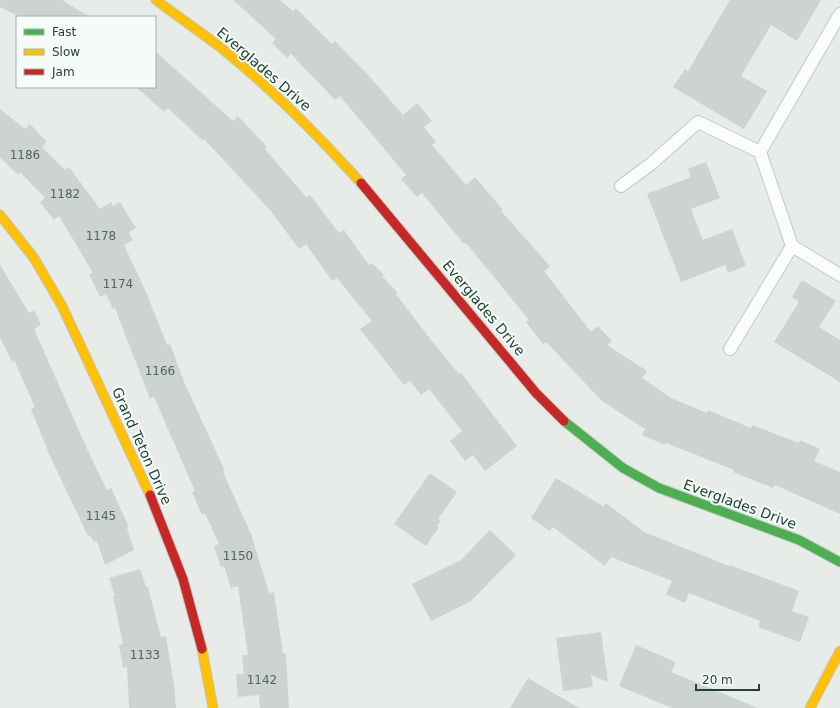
<svg xmlns="http://www.w3.org/2000/svg" width="840" height="708" font-family="'DejaVu Sans',sans-serif">
<rect width="100%" height="100%" fill="#e7ece9"/>
<path fill="#cdd3d0" d="M0,0H62L90,17H21L0,7Z
M233,0H280L293,11L296,8L332,44L335,41L370,77L403,115L417,103L432,121L424,127L436,142L432,145L466,185L475,177L503,210L501,211L550,266L544,271L591,332L598,326L612,341L607,345L647,371L642,378L671,398L707,413L708,410L751,428L752,425L799,443L800,440L820,449L814,461L840,472V514L775,485L773,488L733,472L734,470L666,443L665,445L642,435L645,429L602,401L546,342L543,344L526,322L529,320L466,243L464,244L422,193L417,197L401,179L406,175L340,96L335,100L291,54L287,58L272,43L276,39Z
M730,0H821L797,41L771,25L741,76L767,91L744,129L673,87L685,69L688,71Z
M155,51L233,121L238,116L267,147L265,149L306,197L310,195L339,233L344,230L369,265L372,263L384,275L382,276L397,292L396,294L431,340L459,374L461,373L517,446L485,471L473,455L465,461L450,441L462,431L429,389L421,395L410,381L404,385L360,329L372,321L337,278L332,281L306,244L299,249L270,210L204,139L203,141L168,108L164,112L136,87H155Z
M0,109L25,129L30,124L47,142L42,147L65,170L69,167L100,209L111,202L113,206L120,202L136,228L129,232L133,240L124,245L146,292L167,345L170,344L185,384L225,471L223,472L251,534L269,593L274,592L283,653H286L289,708H260L259,695L238,697L236,674H244L242,655H248L238,586L231,588L224,566L221,567L214,546L219,544L205,513L202,515L192,492L195,491L154,397L150,399L115,308L113,309L106,294L100,297L89,274L93,273L59,216L54,220L40,202L45,198L20,172L18,175L0,157Z
M706,162L720,198L691,209L703,240L732,229L746,266L728,273L725,265L681,282L647,194L691,177L688,169Z
M0,265L26,308L29,313L34,310L41,325L34,329L88,451L107,490L111,488L129,527L127,528L134,550L105,565L97,541L94,542L90,535L88,536L49,454L31,409L35,407L14,360L12,362L0,338Z
M802,280L836,301L819,327L840,340V382L774,342L799,302L792,297Z
M430,473L457,492L438,519L441,521L437,526L439,527L426,546L394,524Z
M556,478L603,506L606,503L644,532L729,566L730,565L799,591L792,611L809,617L800,642L758,627L760,621L689,593L685,603L666,594L672,581L611,557L605,566L553,527L550,531L531,518Z
M490,530L516,555L471,601L431,621L412,584L461,560Z
M140,569L146,587H148L161,637L166,636L174,685L176,708H129L127,667L123,668L119,645L123,644L113,596H115L109,578Z
M601,632L608,682L591,675L593,687L563,691L556,638Z
M636,645L676,662L671,672L758,708H672L619,686Z
M528,678L579,708H510Z"/>
<g fill="none" stroke-linecap="round" stroke-linejoin="round">
<g stroke="#c4c9c6" stroke-width="14">
<path id="lane" d="M760,152L840,14
M621,186L651,164L698,122L760,152L792,246L840,275
M730,349L792,246"/>
</g>
<g stroke="#c0c8c4" stroke-width="11">
<path id="fast" d="M564,421L623,468L659,488L799,540L840,562"/>
</g>
<g stroke="#c0c8c4" stroke-width="11">
<path id="slow" d="M156,0C177,16 199,31 220,47C271,88 318,135 361,183
M0,215L34,258L62,306L150,495
M202,649L213,708
M810,708L840,651"/>
</g>
<g stroke="#c0c8c4" stroke-width="11">
<path id="jam" d="M361,183L536,393L564,421
M150,495L183,579L202,649"/>
</g>
<use href="#lane" stroke="#fbfcfc" stroke-width="12"/>
<use href="#fast" stroke="#4caf50" stroke-width="9"/>
<use href="#slow" stroke="#ffc107" stroke-width="9"/>
<use href="#jam" stroke="#c62828" stroke-width="9"/>
</g>
<g text-anchor="middle" stroke-width="4" stroke-linejoin="round" paint-order="stroke">
<g font-size="12" fill="#4d685c">
<text x="25" y="159">1186</text>
<text x="65" y="198">1182</text>
<text x="101" y="240">1178</text>
<text x="118" y="288">1174</text>
<text x="160" y="375">1166</text>
<text x="101" y="520">1145</text>
<text x="238" y="560">1150</text>
<text x="145" y="659">1133</text>
<text x="262" y="684">1142</text>
</g>
<g font-size="14" fill="#214334" stroke="#f5fbf7">
<text transform="translate(264 69) rotate(41)" y="5">Everglades Drive</text>
<text transform="translate(484 308) rotate(50)" y="5">Everglades Drive</text>
<text transform="translate(142 446) rotate(66)" y="5">Grand Teton Drive</text>
<text transform="translate(740 504) rotate(20)" y="5">Everglades Drive</text>
</g>
</g>
<rect x="16" y="16" width="140" height="72" fill="#f5fbf7" stroke="#a0b1a9"/>
<rect x="24" y="29" width="20" height="6" fill="#4caf50" stroke="#a0b1a9"/>
<text x="52" y="36" font-size="12" fill="#214334">Fast</text>
<rect x="24" y="49" width="20" height="6" fill="#ffc107" stroke="#a0b1a9"/>
<text x="52" y="56" font-size="12" fill="#214334">Slow</text>
<rect x="24" y="69" width="20" height="6" fill="#c62828" stroke="#a0b1a9"/>
<text x="52" y="76" font-size="12" fill="#214334">Jam</text>
<path d="M696 684v6h63v-6" fill="none" stroke="#214334" stroke-width="2"/>
<text x="702" y="684" font-size="12" fill="#214334" stroke="#f5fbf7" stroke-width="3" paint-order="stroke">20 m</text>
</svg>
